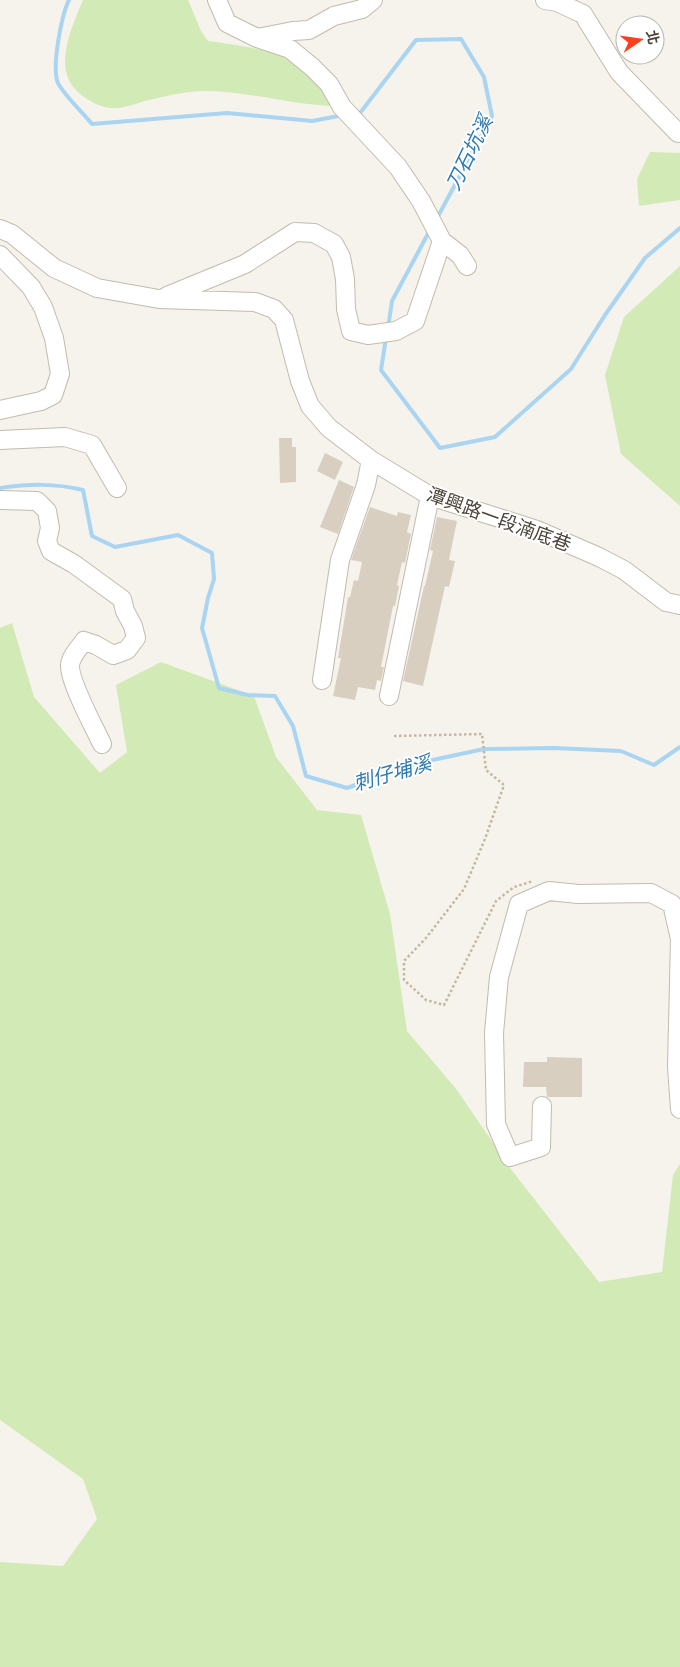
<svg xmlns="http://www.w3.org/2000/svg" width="680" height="1667" font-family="'Alegreya Sans','Noto Sans TC',sans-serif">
<rect width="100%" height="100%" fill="#f6f3ec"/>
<path fill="#d2eab5" d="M83,0H188L201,31L208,41C231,44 282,51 299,63C314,74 323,91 333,106C292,105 251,92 209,91C188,90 166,96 145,101C135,104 122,109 112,108C102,108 92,102 84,97C49,74 71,29 83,0Z
M650,152L680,153V200L639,206L637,179Z
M680,266V506L621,454L605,375L624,317Z
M12,623L34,697L100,773L127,752L116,685L161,662L254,696L276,757L317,810L361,815L390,914L407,1031L457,1090L510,1168L599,1282L662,1272L673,1175L680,1164V1667H0V1562L63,1566L97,1519L83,1479L0,1420V628Z"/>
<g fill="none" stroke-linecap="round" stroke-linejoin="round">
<path stroke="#a9d4f2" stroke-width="4" d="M69,0C62,14 50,71 59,85C68,99 81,111 92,124L227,113L312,121L344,115
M356,113H360L416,40L461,39L484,77L492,116L436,220
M388,328L392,301L430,230
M386,338L381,370L440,448L495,437L571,369L605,315L645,258L680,228
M0,488C29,484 54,483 83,490L92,536L115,547L178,535L212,553L214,579L208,598L202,628L219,688L248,695L275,696L293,726L306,776L347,788L414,764L484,749L554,748L621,751L654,765L680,747"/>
</g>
<path fill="#d8cfc1" d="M279,438H292V447H296V482L280,483Z
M325,453L343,462L335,480L317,471Z
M339,480L354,487L338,534L320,527Z
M370,507L397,516L398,512L411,515L407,532L411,534L405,563L402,562L397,585L399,586L395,606H393L381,667H384L381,681L377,680L375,690L358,687L355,700L333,696L341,658H338L348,597H350L354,580L358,581L362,562L351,560Z
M437,517L457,521L449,560L455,561L449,587L445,586L423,686L403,681L424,586H425L433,551L430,550Z
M547,1057L582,1058V1097H547L546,1087H523L524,1062H547Z"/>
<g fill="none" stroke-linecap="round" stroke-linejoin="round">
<g stroke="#c2bbae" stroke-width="20">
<path id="minor" d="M217,0L227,23L257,38L293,31L309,30L334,16L362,9L373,0
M545,0L557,2L583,14L619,72L678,133H680
M257,38L290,49L312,67L329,84L342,107L398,167L421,201L442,241L460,255L467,266
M0,229L12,234L54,268L97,288L159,299L255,302L274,309L284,320L300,381L310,406L329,428L371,460L430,496L537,530L599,557L624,570L666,602L680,605
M0,255L31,287L43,307L54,338L60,374L53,395L41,401L0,410
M167,296L245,264L295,232L314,233L334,244L341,257L345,279L346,309L351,331L368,335L396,331L415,321L442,241
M0,440L65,437L92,445L117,488
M0,500L37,501L47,511L50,528L47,541L51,551L74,564L122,599L125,611L133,626L136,638L127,650L113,655L96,645L84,641C79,648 71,656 70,665C69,681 94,727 102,744
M322,680L340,560L366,485L371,460
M389,696L430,496
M542,1106L541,1147L510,1157L496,1124L494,1033L499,977L519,904L549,891L578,894L651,893L672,904L680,939L677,1067L680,1109"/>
</g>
<path stroke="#c4b79f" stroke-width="2.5" stroke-dasharray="2.5 2.5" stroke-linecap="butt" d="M394,736L482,734L486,770L504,785L485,839L464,889L426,938L404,961V980L426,1000L444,1005L496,901L514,887L533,881"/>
<use href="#minor" stroke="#fff" stroke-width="18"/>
</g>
<g text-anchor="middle" stroke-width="4" stroke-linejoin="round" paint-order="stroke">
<g font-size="19" fill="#4b4439" stroke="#fff">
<text transform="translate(499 519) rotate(20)" y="7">潭興路一段湳底巷</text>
</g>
<g font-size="20" font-style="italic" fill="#2e7ab2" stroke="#fff">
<text transform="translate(469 153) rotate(-64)" y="7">刀石坑溪</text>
<text transform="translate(392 773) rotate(-16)" y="7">刺仔埔溪</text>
</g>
</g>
<g transform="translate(640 40) rotate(77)"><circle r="24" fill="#ffffff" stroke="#b7b4b0"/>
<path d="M0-4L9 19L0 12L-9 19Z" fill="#fc3f1d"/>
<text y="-8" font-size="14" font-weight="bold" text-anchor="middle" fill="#4b4439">北</text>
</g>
</svg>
